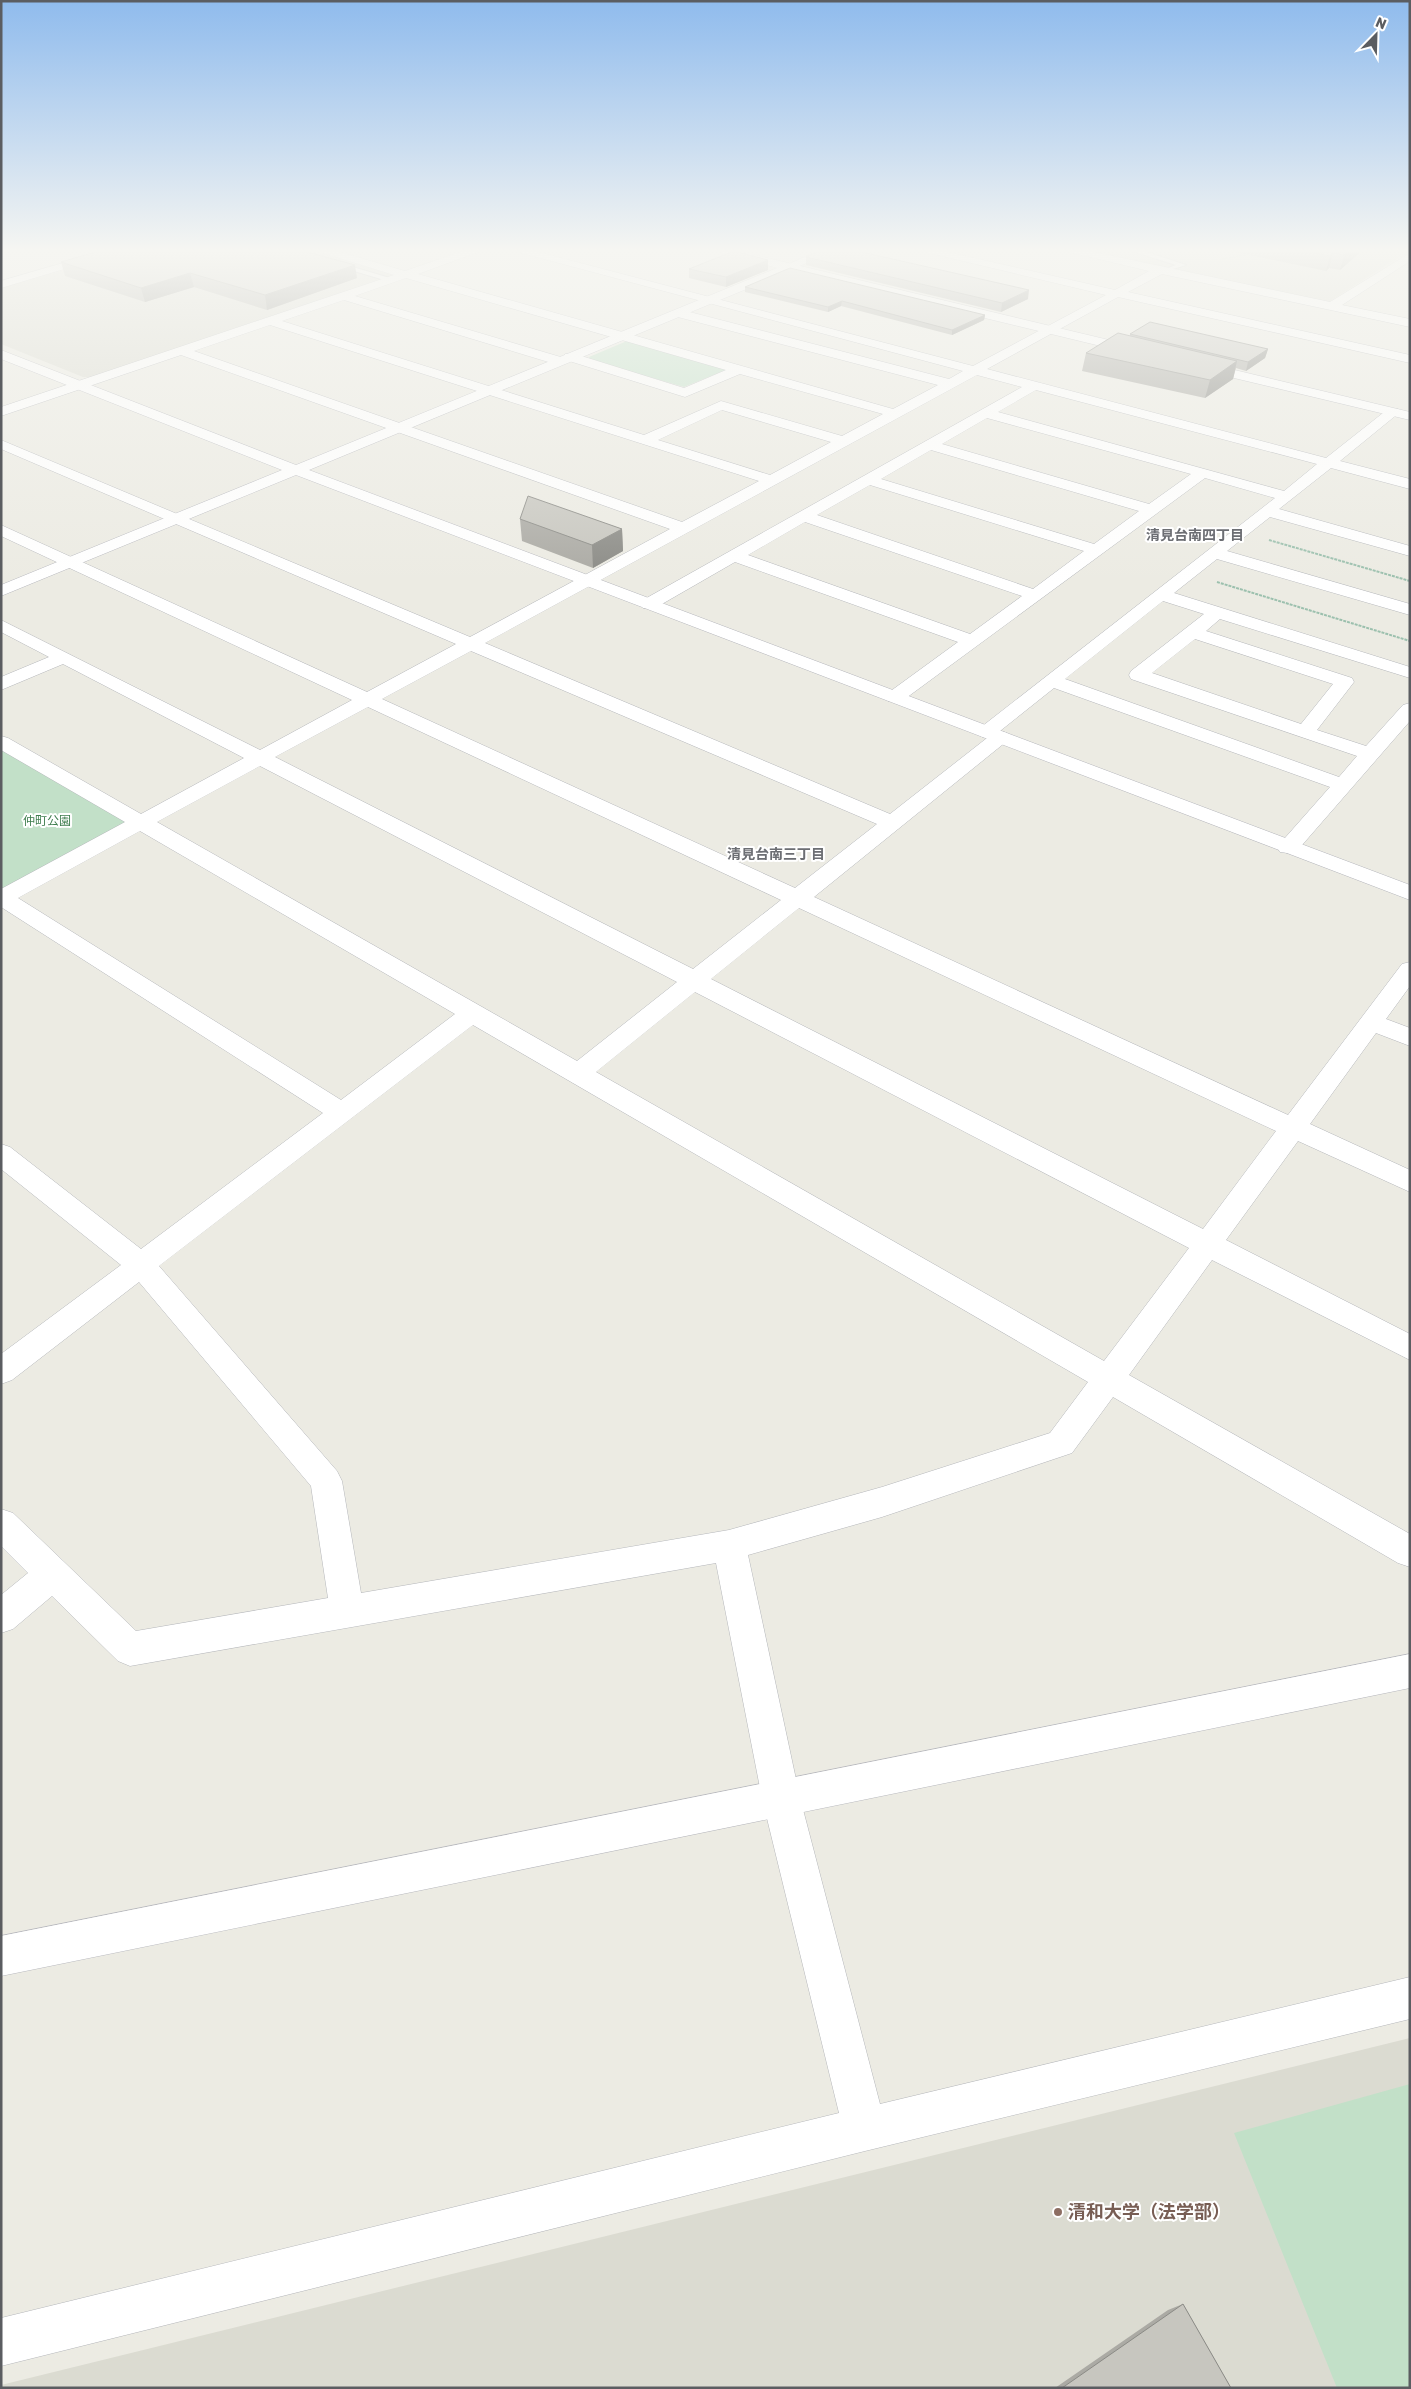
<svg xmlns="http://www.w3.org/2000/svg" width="1411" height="2389" font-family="Rubik,'Noto Sans JP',sans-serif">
<rect width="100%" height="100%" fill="#ecebe3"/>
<path fill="#dbdbd1" d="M141,248H304L397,275L377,280L93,377H83L1,344V288Z
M1071,248H1410V250L1329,302Z
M1410,2038V2388H1V2385Z"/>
<path fill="#c2e0c8" d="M627,341L726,370L684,387L590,360L589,357Z
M1,742L141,822L1,897Z
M1410,2084V2388H1337L1234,2133Z"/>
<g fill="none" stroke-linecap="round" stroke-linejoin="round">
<g stroke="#b5b7bb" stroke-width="2">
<path id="lane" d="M1122,248H1134L1186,265L1163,272V270L1176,265Z
M336,262L393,279L394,280L391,282L334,265Z"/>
</g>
<g stroke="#b5b7bb" stroke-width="1">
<path id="street" d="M115,248H134L1,288V281Z
M307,248H326L405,271L472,248H489L418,274L893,409L938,385L674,316L672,313L678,309L949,379L963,371L503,248H523L973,366L1106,295L908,248H930L1115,290L1149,271L1052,248H1075L1330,302L1410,253V261L1342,305L1410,319V327L1162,274L1128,292L1410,355V363L1118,297L987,369L1326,458L1388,409H1398L1400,412L1340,461L1410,479V489L1331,468L1279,509L1410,546V556L1270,517L1227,551L1410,604V615L1217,559L1174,593L1410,667V678L1220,619L1206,631L1352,678L1354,682L1317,730L1366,746L1403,705L1410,703V721L1296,852L1288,853L1280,852L1277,847L1330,787L1054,688L1000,731L1007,733L1010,737L1007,741L814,897L1288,1115L1402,964L1410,962V986L1386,1019L1410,1028V1046L1376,1033L1310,1124L1410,1170V1192L1298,1141L1226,1240L1410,1334V1360L1212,1260L1129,1375L1410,1534V1567L1398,1563L1113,1397L1072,1453L882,1517L748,1555L800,1798L880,2104L1410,1977V2019L865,2151L1,2366V2318L839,2113L762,1798L716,1563L130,1666L118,1661L52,1596L13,1629L1,1633V1595L28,1573L1,1546V1509L13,1513L136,1631L328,1598L311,1486L139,1282L12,1380L1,1384V1354L121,1265L1,1169V1144L10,1147L141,1249L323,1113L1,907V889L125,822L1,750V736L8,738L141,814L244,758L63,664L1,690V677L49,657L1,632V620L260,750L352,700L1,536V525L367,692L456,644L1,449V440L470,637L670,529L181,355L1,416V407L394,275ZM406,278L726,370L684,388L575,354H565L564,358L355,296ZM344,300L555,364H565L566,360L685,397L740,374L883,414L842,436L721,401L644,435L282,321ZM270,325L759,481L682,522L194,351ZM977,375L1022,387L643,600L640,604L643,608H655L735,562L958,642L888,693L886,697L888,701H902L1205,478L1275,498L980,728L977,732L980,736L987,738L890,814L485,643ZM1036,390L1317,464L1284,491L998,412ZM722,410L831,442L770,475L658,440ZM987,418L1191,474L1149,504L942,444ZM931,450L1139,511L1094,544L881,479ZM870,485L1084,551L1033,589L817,515ZM805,522L1022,596L970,634L748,555ZM1163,601L1204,614L1131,671L1129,675L1131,679L1357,756L1339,777L1065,679ZM1195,639L1333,684L1301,724L1152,673ZM471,651L877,824L795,888L382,699ZM368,707L781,900L693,969L275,757ZM260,766L677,982L577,1061L157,822ZM140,831L455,1014L341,1100L18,898ZM799,908L1276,1131L1203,1229L711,979ZM695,992L1189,1248L1104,1361L596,1072ZM473,1025L1088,1382L1050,1433L882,1487L729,1530L361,1593L342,1481L337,1471L159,1266Z
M824,248H840L793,269L789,270L783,267Z"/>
</g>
<g stroke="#b6b7bd" stroke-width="1">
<path id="secondary" d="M705,248H726L1138,347L1144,351L1138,355L790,271L309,470L1410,885V900L296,475L1,596V585L282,470L1,359V350L296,465L777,268Z
M1197,361L1410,412V420L1192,368L1190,365Z
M1410,1654V1688L1,1976V1936Z"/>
</g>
<path stroke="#9cc0ae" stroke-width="1" stroke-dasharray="2.5 1" stroke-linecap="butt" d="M1222,259L1251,254"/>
<path stroke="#9cc0ae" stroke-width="2" stroke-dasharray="3 1" stroke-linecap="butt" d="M1269,540L1410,581
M1217,582L1410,641"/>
<use href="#lane" fill="#fff" fill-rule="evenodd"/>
<use href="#street" fill="#fff" fill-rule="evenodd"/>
<use href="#secondary" fill="#fff" fill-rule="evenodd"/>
</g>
<path fill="#abaaa4" d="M1216,248H1365L1340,270L1329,268L1326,271Z
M806,257L1028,299L1001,312L806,265Z
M768,260V270L726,287L689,278V269Z
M61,262L357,278L267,310L194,287L145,302L65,276Z
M745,287L985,315L984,320L952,335L841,306L828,312L745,292Z
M1130,334L1268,349L1265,358L1246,371L1236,368L1233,379L1205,398L1082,371L1086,353L1130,336Z
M520,519L622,529L623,551L593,568L522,541Z
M1183,2304L1231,2388H1055L1168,2310Z"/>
<path fill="#8b8b86" d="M1351,248H1365L1340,270L1344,255Z
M1333,253L1329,268L1326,271L1330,256Z
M768,260V270L726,287V277Z
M355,265L357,278L267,310L265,295Z
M190,273L194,287L145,302L141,288Z
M1029,290L1028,299L1001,312L1002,303Z
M842,301L841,306L828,312V307Z
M985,315L984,320L952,335V330Z
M1268,349L1265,358L1246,371L1248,362Z
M1237,361L1233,379L1205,398L1210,380Z
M622,529L623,551L593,568L592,545Z"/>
<path fill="#c7c6bf" stroke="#8b8b86" d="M109,248H292L355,265L265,295L190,273L141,288L61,262Z
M825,248H844L1029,290L1002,303L806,257Z
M1290,248H1351L1344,255L1333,253L1330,256Z
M734,251L768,260L726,277L689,269Z
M790,268L985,315L952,330L842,301L828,307L745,287Z
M1150,322L1268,349L1248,362L1130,334Z
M1118,333L1237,361L1210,380L1086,353Z
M528,496L622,529L592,545L520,519Z
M1183,2304L1231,2388H1062Z"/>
<linearGradient id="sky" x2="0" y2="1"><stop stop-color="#8fbbed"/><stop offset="0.43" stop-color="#f6f6f2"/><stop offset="1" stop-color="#f6f6f2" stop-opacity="0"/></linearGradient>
<rect width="1411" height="583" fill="url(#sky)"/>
<circle fill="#8d6e63" stroke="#fff" stroke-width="2" cx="1058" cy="2212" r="5"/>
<g text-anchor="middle" stroke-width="4" stroke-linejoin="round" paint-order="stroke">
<g font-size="12" fill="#3f7d4e" stroke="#fff">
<text x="47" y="825">仲町公園</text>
</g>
<g font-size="14" font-weight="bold" fill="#6c6e73" stroke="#fff">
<text x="1195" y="540">清見台南四丁目</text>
<text x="776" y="859">清見台南三丁目</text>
</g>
<g font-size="18" font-weight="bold" fill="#785e54" stroke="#fff" text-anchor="start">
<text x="1068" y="2218">清和大学（法学部）</text>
</g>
</g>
<rect width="1411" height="2389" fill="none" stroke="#5b5d61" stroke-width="5"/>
<g transform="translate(1376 35) rotate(23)" stroke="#ffffff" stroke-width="4" paint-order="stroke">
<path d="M0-4L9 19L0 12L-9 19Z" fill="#5b5d61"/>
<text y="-8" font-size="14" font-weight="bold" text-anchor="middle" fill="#5b5d61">N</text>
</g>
</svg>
